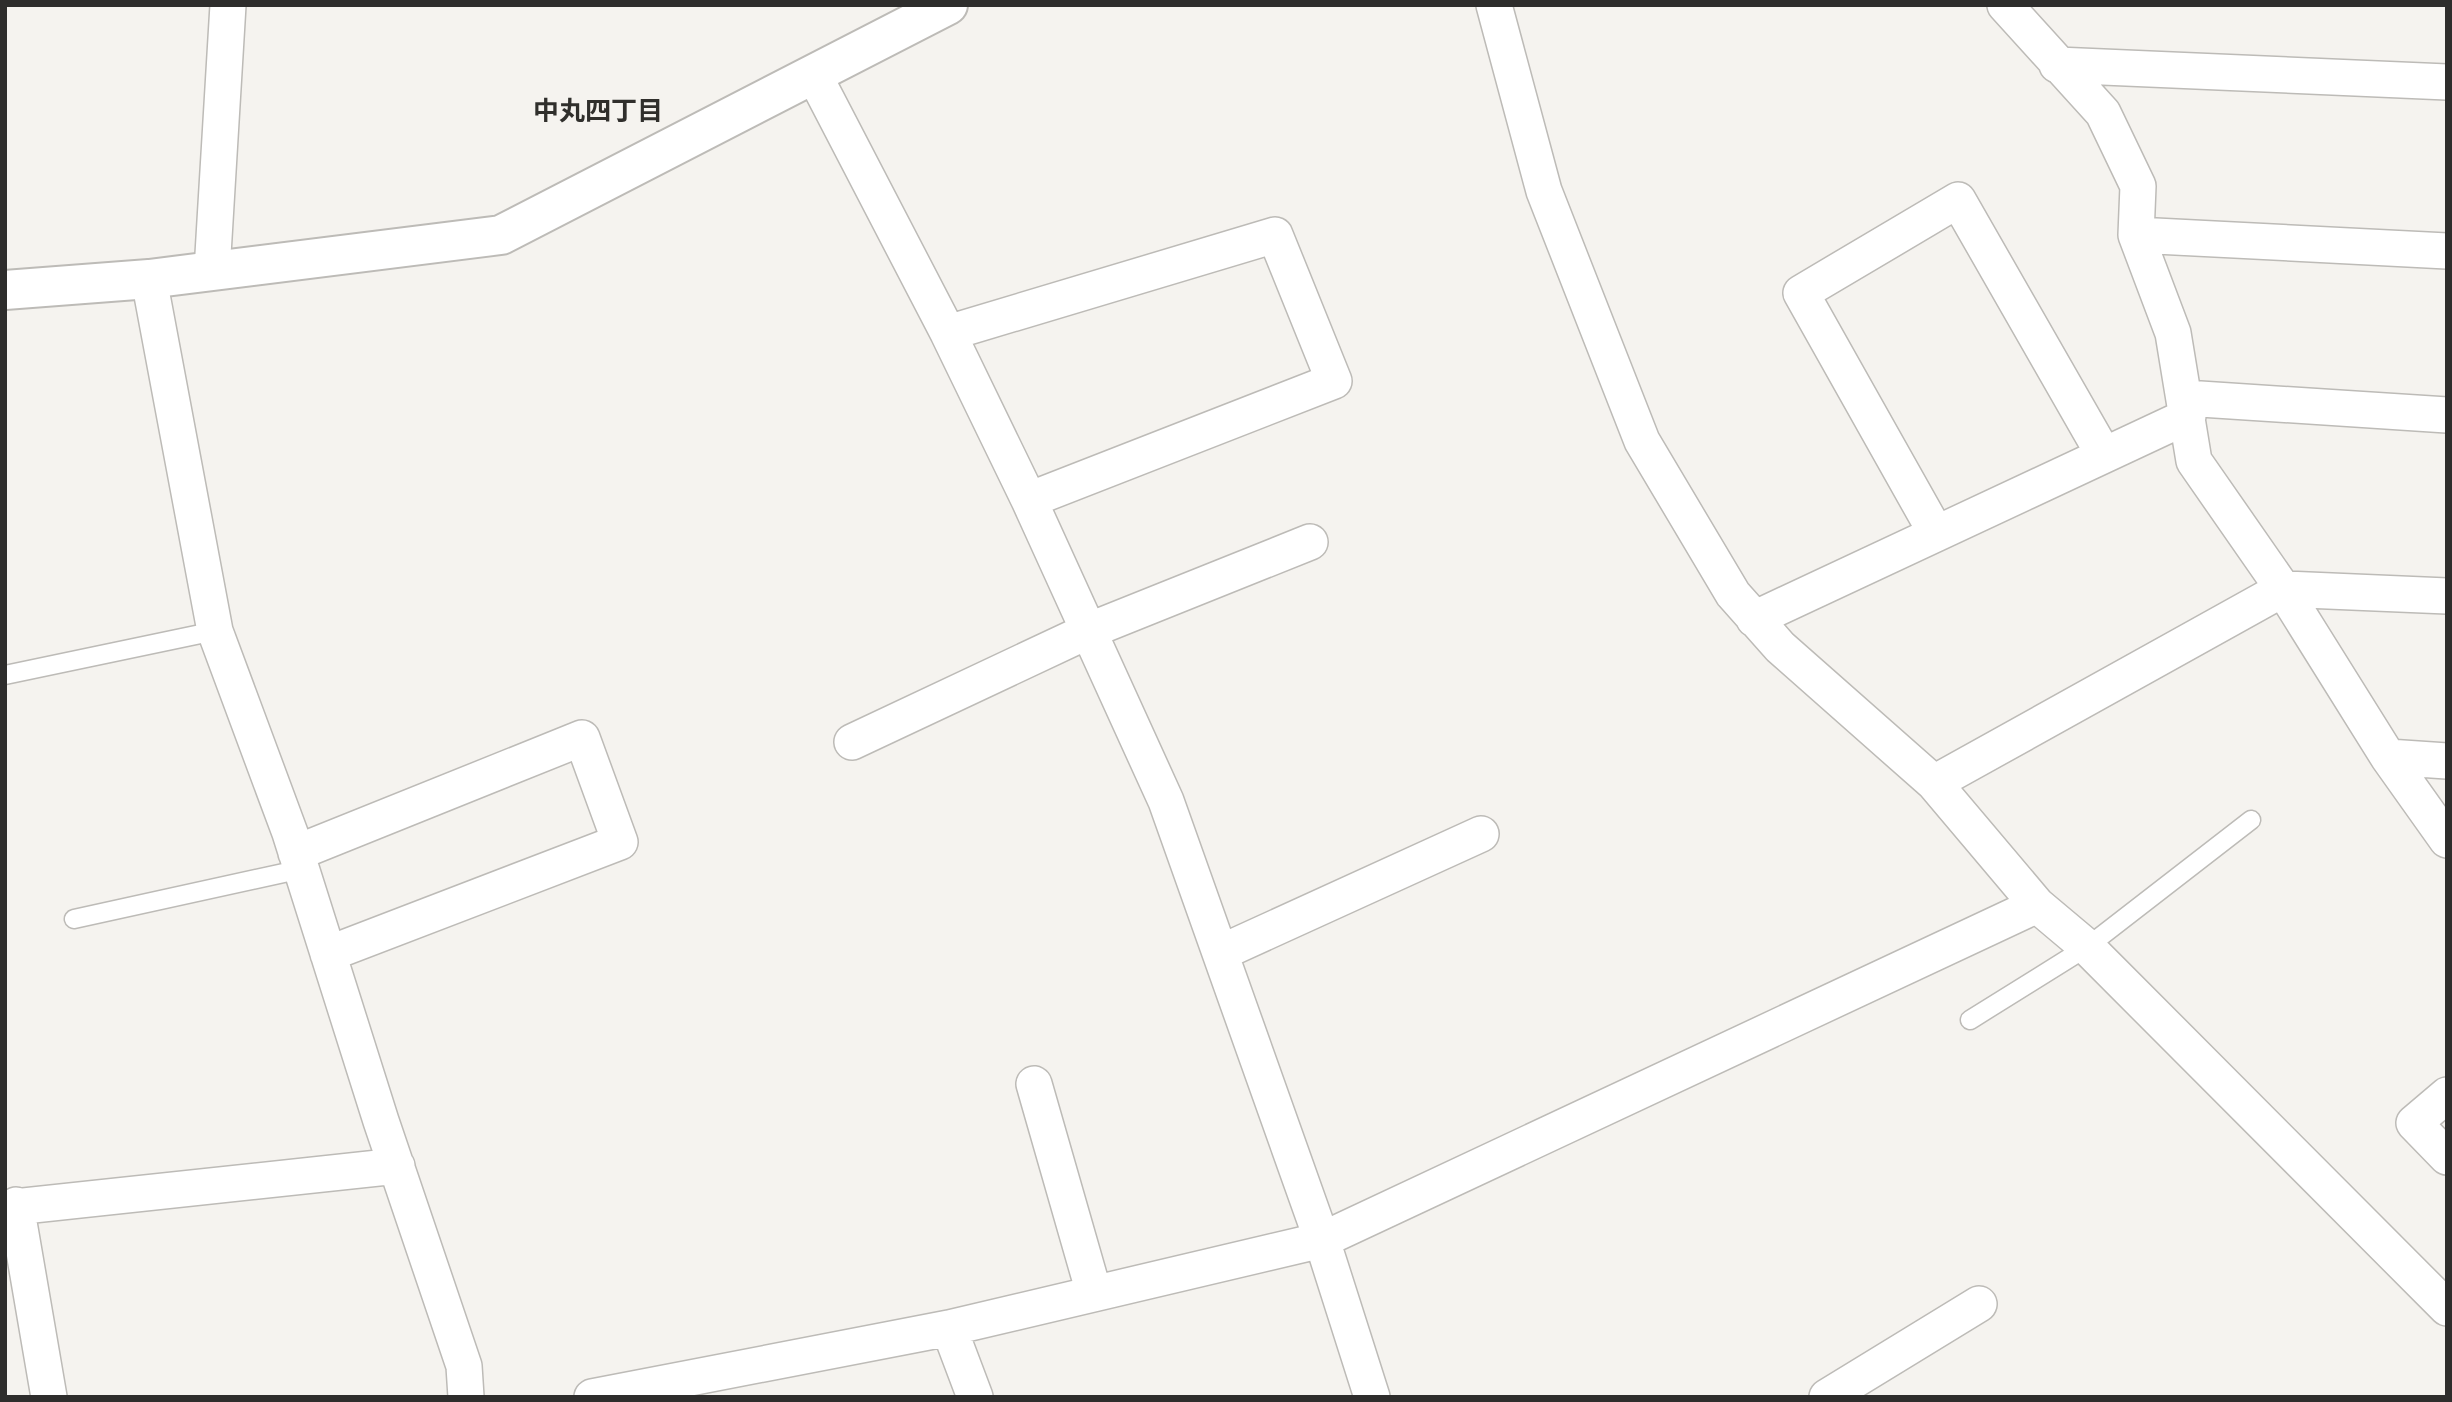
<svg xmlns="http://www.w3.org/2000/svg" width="2452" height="1402" font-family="Karla,'Noto Sans JP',sans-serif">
<rect width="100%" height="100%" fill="#f5f3ef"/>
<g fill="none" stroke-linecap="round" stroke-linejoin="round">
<g stroke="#bdbbb7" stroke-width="21">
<path id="lane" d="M5,675L215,631
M74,919L302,869
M1970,1020L2087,947L2251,820"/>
</g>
<g stroke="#bdbbb7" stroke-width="38">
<path id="street" d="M1494,5L1544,191L1642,441L1733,594L1780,647L1934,783L2037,905L2087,947L2447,1308
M2005,5L2103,113L2138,186L2136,235L2173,333L2194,461L2283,589L2388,757L2447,840
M2057,65L2447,82
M814,75L948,333L1029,500L1166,801L1322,1240L1372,1397
M2136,235L2447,251
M212,271L228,5
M149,279L215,631L290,833L381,1121L464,1366L466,1397
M948,333L1275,235L1334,381L1029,500
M2185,398L2447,415
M1936,533L1801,293L1958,200L2104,455
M1754,619L2188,416
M852,742L1088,631L1310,542
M2388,757L2447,761
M1934,783L2283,589L2447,596
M296,853L582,738L620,842L328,954
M1220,953L1481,834
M1034,1084L1094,1293
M2447,1095L2414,1123L2447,1157
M16,1205L49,1397
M5,1208L397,1166
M949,1328L1322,1240L2037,905
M592,1397L949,1328L975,1397
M1827,1397L1979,1304"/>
</g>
<g stroke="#bdbbb7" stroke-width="42">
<path id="secondary" d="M5,290L149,279L501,235L948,5"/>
</g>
<use href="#lane" stroke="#fff" stroke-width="18"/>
<use href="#street" stroke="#fff" stroke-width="35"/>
<use href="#secondary" stroke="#fff" stroke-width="38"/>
</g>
<g text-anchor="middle" stroke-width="5" stroke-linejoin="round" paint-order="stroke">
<g font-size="26" font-weight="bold" fill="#302f2c" stroke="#f5f3ef">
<text x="598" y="120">中丸四丁目</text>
</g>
</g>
<rect width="2452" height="1402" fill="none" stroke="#2e2d2c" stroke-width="14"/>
</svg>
